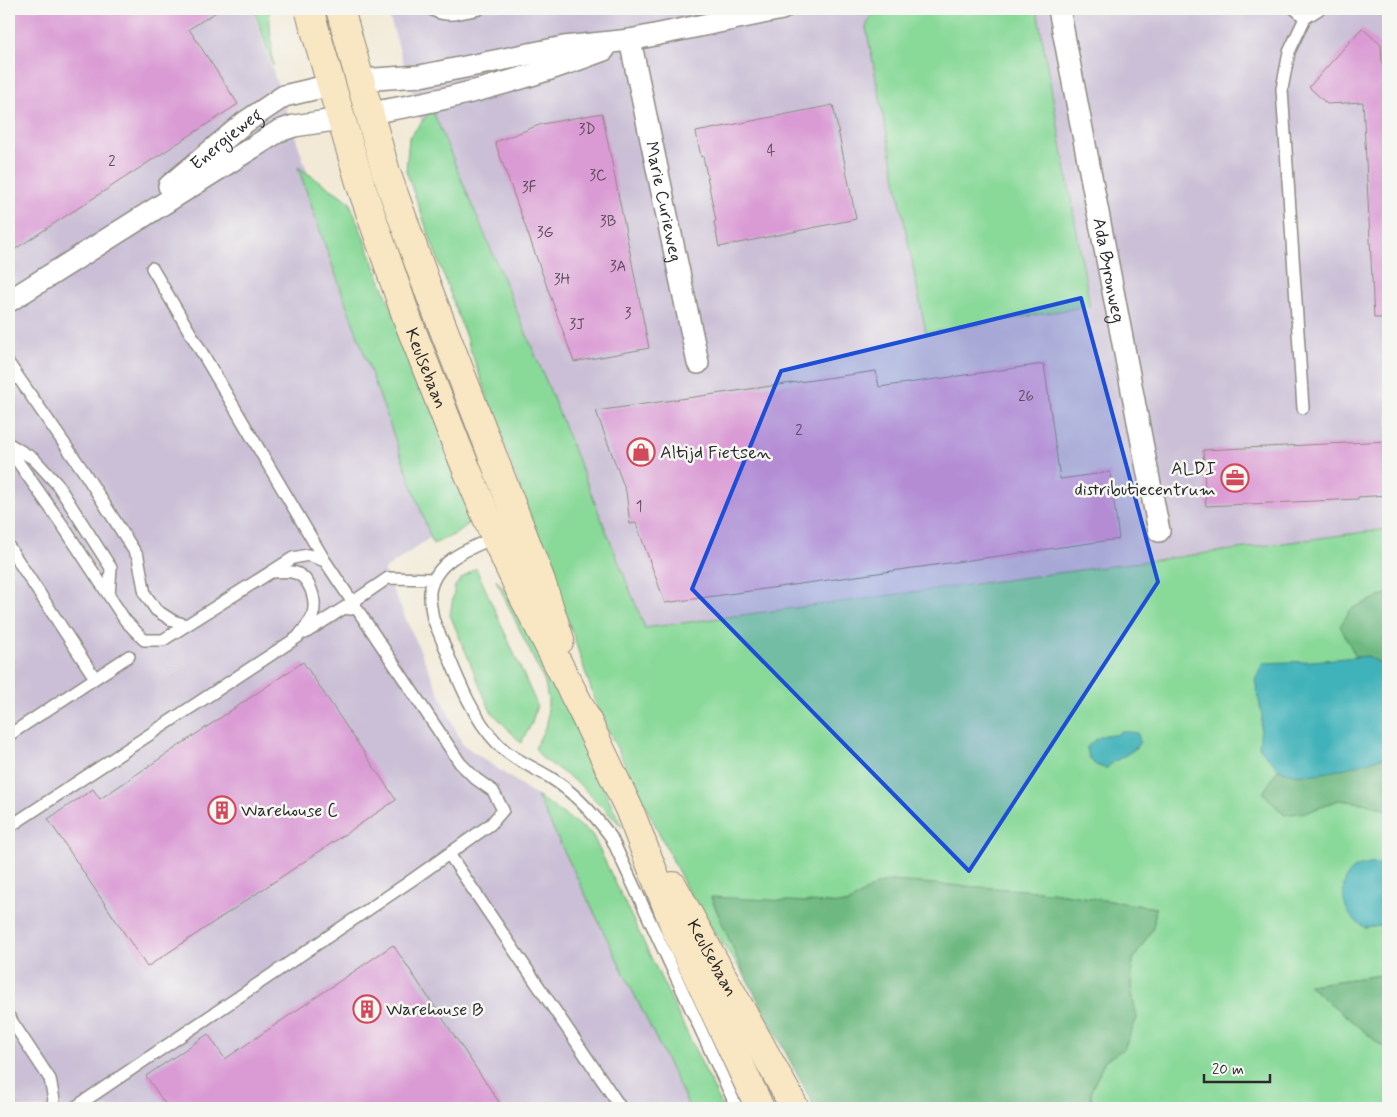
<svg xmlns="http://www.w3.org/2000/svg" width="1397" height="1117" font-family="Mynerve,sans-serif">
<rect width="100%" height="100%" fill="#f6f6f2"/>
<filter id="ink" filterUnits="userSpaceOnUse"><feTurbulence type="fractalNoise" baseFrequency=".02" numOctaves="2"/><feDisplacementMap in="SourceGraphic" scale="10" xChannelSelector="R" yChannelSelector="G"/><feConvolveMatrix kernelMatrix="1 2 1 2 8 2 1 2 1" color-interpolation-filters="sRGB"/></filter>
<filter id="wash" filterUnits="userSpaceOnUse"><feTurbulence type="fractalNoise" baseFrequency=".0096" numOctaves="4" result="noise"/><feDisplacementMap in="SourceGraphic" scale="20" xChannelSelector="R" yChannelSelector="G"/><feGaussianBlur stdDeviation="1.12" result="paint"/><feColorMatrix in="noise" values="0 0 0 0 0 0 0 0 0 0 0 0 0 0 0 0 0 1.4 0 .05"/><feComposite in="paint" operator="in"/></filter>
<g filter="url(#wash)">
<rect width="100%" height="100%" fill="#f2ead7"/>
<path fill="#cabfd6" d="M9,9H253L266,51L432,536L384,570L462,744L592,834L723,1108H9Z
M387,9H1388V529L644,628L472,287Z"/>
<path fill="#89d999" stroke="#5a8262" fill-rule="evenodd" d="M254,9H269L273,66Z
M874,9H1037L1090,306L926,333L866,27Z
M432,109L549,388L645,628L1388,529V593L1351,609L1368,656L1388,668V756L1297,775L1308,812L1339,800L1369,804L1388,810V863L1369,864L1365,928L1388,925V974L1308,985L1388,1051V1108H1092L1091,1091L1105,1060L1124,1049L1137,1018L1131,988L1133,960L1153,928L1156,908L1051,892L890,881L876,885L847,904L711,898L745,976L693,901L598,710L570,626L406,171L409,138ZM1106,735L1114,736L1137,748L1113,761L1107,768C1094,767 1088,760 1087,747Z
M298,167L349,201L469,503L468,524L456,534L433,544L325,245Z
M476,568L537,705L532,723L521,743L490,710L450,615L455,586L462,578Z
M496,580L522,610L622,827L578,783L542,758L535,748L547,724L548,700L545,683Z
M537,796L592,834L723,1108H690Z"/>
<path fill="#6eb981" stroke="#4c7256" d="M1388,593V668L1368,656L1356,657L1340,626L1351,609Z
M1388,756V810L1369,804L1339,800L1308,812L1284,815L1263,793L1278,769L1297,775L1324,772Z
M890,881L1051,892L1156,908L1153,928L1133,960L1131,988L1137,1018L1124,1049L1105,1060L1091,1091L1092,1108H815L745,976L711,897L847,904L876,885Z
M1388,974V1051L1308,985L1317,984Z"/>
<path fill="#41b2b9" stroke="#366e72" d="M1368,656L1388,668V756C1362,763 1301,786 1278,768C1271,762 1265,754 1259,747L1262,716L1255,680L1263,663L1312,661Z
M1122,731L1138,733L1140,742C1134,754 1117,757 1107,768C1094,767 1088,760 1087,747C1092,742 1099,736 1106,735C1115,734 1112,738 1122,731Z
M1388,863V925L1365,928C1361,924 1353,920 1350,915C1341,902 1340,879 1354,869C1363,863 1378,864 1388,863Z"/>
<g id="blocks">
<path fill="#da9bd4" d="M9,9H221L189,29L238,104L9,253Z
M1362,28L1381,45L1382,63L1388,62V318H1374L1363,102L1327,104L1309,87Z
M833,105L856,219L719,247L714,222L716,221L703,156L701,157L696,132Z
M602,113L649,348L574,362L495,142L542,124Z
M1044,364L1060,479L1110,472L1119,539L665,603L636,523L630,524L626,492L596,411L876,371L879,387Z
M1388,441V495L1358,497V499L1206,506L1203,450Z
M303,662L396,800L147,967L48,819L93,789L100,799Z
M393,945L503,1108H168L146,1076L208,1034L225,1059Z"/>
</g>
</g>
<g filter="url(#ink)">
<use href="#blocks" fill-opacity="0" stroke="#8e8a81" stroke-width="1"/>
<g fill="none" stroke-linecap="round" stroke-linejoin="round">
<g stroke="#8e8a81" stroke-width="14">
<path id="lane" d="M431,9C446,19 462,12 479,9
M1295,9L1305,18
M152,268L325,561
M9,364L84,472L138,557L145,594L156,610L173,621L186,625
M1303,408L1282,89L1289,52L1305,18L1319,9
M9,444L34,459L57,484L111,568L109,596
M9,449L63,526L125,620L144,640H163L293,558L308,555L325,561L460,763L476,779L493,791L503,810L491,824L409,882L74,1108
M496,537C470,548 435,560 430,592C429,601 432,610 433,619C451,659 467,712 497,743C511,759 534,767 551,778C575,793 594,814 611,837L737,1108
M9,547L95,678
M344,608L388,578L434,579
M305,633L344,608L351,609
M9,735L129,656
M9,827L298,637C302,631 309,624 312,617C318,601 310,575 292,572C285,571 278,572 272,572
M449,854L621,1108
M9,1017L50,1079L54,1100L52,1108"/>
</g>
<g stroke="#8e8a81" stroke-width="24">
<g id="street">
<path id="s1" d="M1059,9L1159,531"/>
<path id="s2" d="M630,40L698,363"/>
<path d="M360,80L420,76L564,47L630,40L782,9"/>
<path d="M370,113C450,100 528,79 604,50"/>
<path id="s3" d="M169,186L244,123L284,96L331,85"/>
<path d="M9,301L279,131L294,126L341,119"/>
</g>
</g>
<g stroke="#8e8a81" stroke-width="30">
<g id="secondary">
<path id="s4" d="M309,9L361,186L408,321L457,446L495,537L520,590L583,712L629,809L676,930L760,1108"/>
<path d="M340,9L386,172L428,289L541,581L560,640"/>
<path id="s5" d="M673,886L795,1108"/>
</g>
</g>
<use href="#lane" stroke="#fff" stroke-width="11"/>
<use href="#street" stroke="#fff" stroke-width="21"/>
<use href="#secondary" stroke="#f9e7c3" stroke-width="28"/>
</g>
</g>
<path fill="#1d4ed8" fill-opacity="0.2" stroke="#1d4ed8" stroke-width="4" stroke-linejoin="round" d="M1081,298L1158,582L969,871L692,589L781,371Z"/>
<defs>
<g id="shop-ring" transform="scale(1.4375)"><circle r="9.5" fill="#f6f6f2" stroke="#d1495b" stroke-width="1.5"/><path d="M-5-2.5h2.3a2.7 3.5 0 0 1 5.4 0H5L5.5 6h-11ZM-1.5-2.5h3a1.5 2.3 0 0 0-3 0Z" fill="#d1495b"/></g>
<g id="office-ring" transform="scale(1.4375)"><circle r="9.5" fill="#f6f6f2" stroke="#d1495b" stroke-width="1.5"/><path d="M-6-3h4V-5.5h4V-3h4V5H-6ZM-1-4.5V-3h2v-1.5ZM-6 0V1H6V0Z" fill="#d1495b"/></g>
<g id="building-ring" transform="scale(1.4375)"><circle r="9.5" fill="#f6f6f2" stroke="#d1495b" stroke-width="1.5"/><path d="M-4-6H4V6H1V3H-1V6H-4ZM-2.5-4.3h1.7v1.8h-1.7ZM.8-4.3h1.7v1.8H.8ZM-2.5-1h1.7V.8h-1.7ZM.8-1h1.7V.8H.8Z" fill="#d1495b"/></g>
</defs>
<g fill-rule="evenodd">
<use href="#shop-ring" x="641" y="452"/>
<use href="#office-ring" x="1235" y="478"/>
<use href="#building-ring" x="222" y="810"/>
<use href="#building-ring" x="367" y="1009"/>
</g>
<g text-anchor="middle" stroke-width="5" stroke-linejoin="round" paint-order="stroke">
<g font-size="15" fill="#574755">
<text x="587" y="134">3D</text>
<text x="771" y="155">4</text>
<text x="112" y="166">2</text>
<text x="598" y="180">3C</text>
<text x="529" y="192">3F</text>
<text x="608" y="226">3B</text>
<text x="545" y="237">3G</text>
<text x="618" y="271">3A</text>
<text x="562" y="284">3H</text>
<text x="628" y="318">3</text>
<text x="577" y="329">3J</text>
<text x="1026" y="401">26</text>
<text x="799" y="435">2</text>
<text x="639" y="511">1</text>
</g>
<g font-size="18" fill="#2b2b2b" stroke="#f6f6f2">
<text dy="6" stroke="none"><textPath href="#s3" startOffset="74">Energieweg</textPath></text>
<text dy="6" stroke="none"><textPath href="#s2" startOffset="165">Marie Curieweg</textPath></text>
<text dy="6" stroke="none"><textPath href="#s1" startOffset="266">Ada Byronweg</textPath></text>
<text dy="6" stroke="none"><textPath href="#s4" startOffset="378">Keulsebaan</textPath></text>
<text dy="6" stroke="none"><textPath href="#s5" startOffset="82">Keulsebaan</textPath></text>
</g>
<g font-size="18" fill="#2b2b2b" stroke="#f6f6f2" text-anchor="start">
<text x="660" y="458">Altijd Fietsen</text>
<text x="1216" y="474" text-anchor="end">ALDI<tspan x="1216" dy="21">distributiecentrum</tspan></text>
<text x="241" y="816">Warehouse C</text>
<text x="386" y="1015">Warehouse B</text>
</g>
</g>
<rect width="1397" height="1117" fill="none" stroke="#f6f6f2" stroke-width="30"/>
<path d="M1204 1074v8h66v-8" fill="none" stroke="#2b2b2b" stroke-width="2.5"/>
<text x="1212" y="1074" font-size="15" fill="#2b2b2b" stroke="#f6f6f2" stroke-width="4" paint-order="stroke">20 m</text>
</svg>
